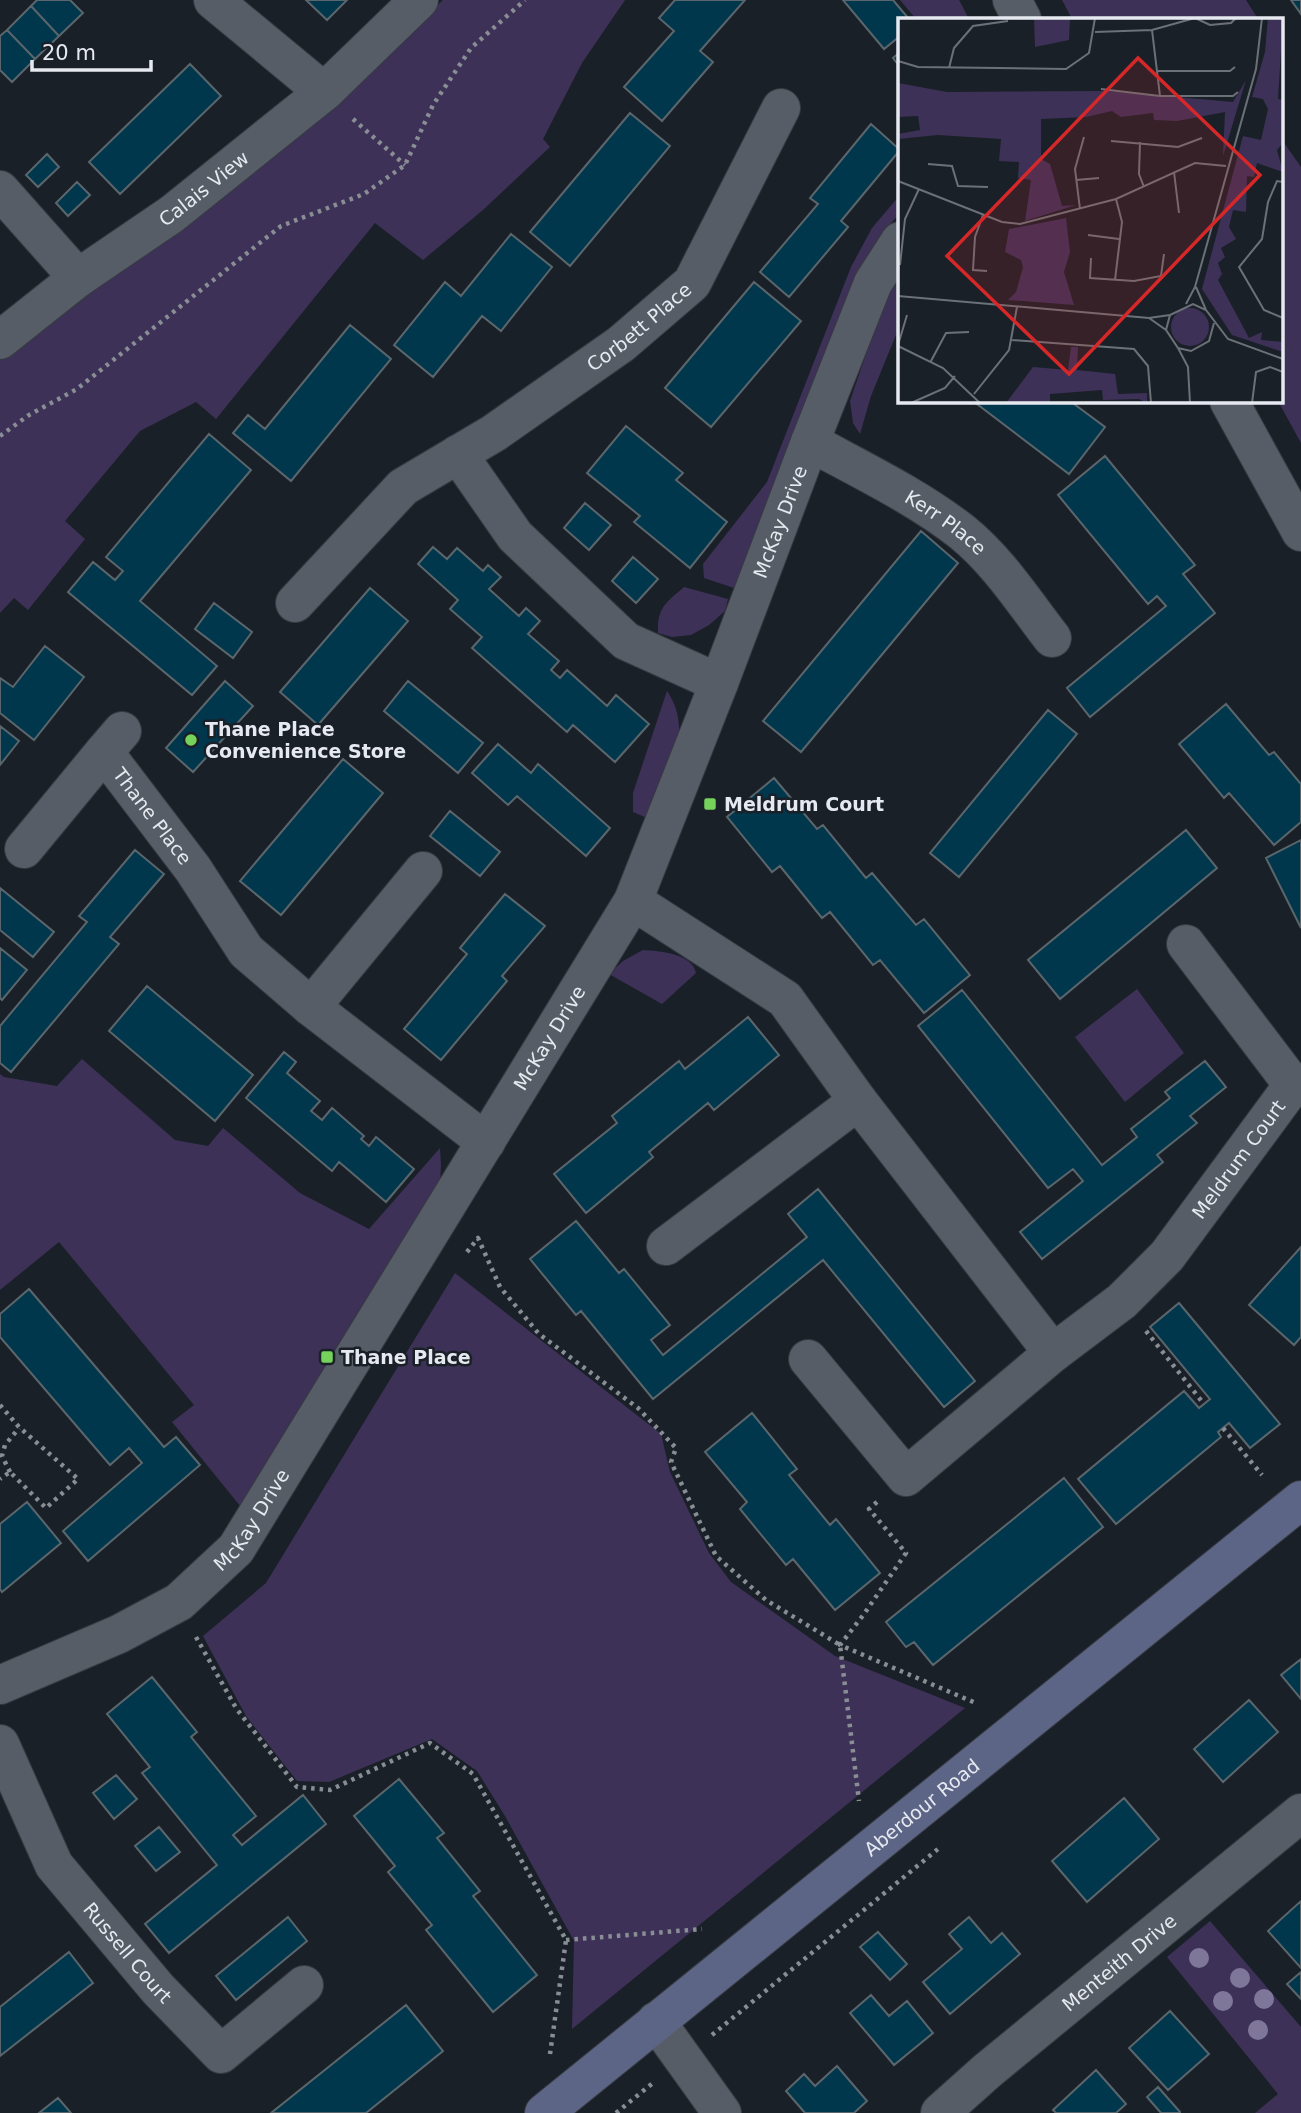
<svg xmlns="http://www.w3.org/2000/svg" width="1301" height="2113" font-family="'DejaVu Sans',sans-serif">
<rect width="100%" height="100%" fill="#1a2028"/>
<path fill="#3e3157" d="M443,0H625L582,63L543,139L550,147L483,210L423,260L375,223L216,419L196,402L140,431L65,521L85,539L28,610L14,598L0,613V350L370,70Z
M900,0H959L969,19H916Z
M1062,0H1246L1258,19H1072Z
M1282,140L1301,167V443L1278,401H1282Z
M900,195V213L886,229L857,280L734,588L704,578L703,564L767,482L851,267L872,228Z
M900,274V325L871,396L860,434L853,423L850,401L869,345L889,292Z
M684,587L728,599L725,611L709,625L691,635L672,637L658,633C657,607 666,603 684,587Z
M667,691C676,704 680,719 679,735L647,818L633,812V793Z
M643,950C659,951 692,953 696,973L662,1004L609,974L623,961Z
M1137,989L1184,1053L1125,1102L1075,1037Z
M82,1059L175,1140L208,1146L223,1128L300,1193L369,1229L440,1148L441,1166L440,1183L241,1507L172,1422L194,1405L59,1242L0,1290V1074L4,1077L57,1086Z
M455,1273L661,1434L670,1472L709,1553L731,1582L835,1656L965,1708L572,2029L574,1941L505,1816L477,1771L432,1739L329,1782L297,1781L246,1716L203,1636L266,1583Z
M1210,1921L1301,2027V2113H1255L1278,2094L1167,1957Z"/>
<path fill="#00374c" stroke="#5a666c" stroke-width="2" d="M37,0H70L83,13L59,36L31,6Z
M306,0H347L327,20Z
M675,0H745L700,51L713,62L662,121L624,87L674,31L659,18Z
M843,0H893L909,19H900V36L884,49Z
M1291,0H1301V14Z
M31,6L59,36L35,59L7,30Z
M7,30L35,59L12,82L0,70V36Z
M900,52V67L893,58Z
M190,64L221,96L120,194L89,162Z
M630,113L670,146L570,266L530,232Z
M871,124L900,150L841,221L848,227L789,297L760,272L818,204L810,198Z
M47,154L59,167L38,187L26,175Z
M77,182L90,195L68,216L56,203Z
M511,234L552,267L501,331L482,316L433,377L394,345L445,282L461,296Z
M754,282L801,321L711,427L665,388Z
M350,325L391,359L291,481L233,433L248,415L265,429Z
M973,401H1070L1105,427L1069,474Z
M626,426L683,473L676,480L727,522L690,568L634,522L640,516L587,473Z
M209,434L251,470L140,601L217,666L192,695L68,592L93,562L115,580L123,571L106,557Z
M1105,456L1195,565L1183,574L1215,613L1090,717L1067,688L1166,606L1157,596L1148,604L1058,495Z
M585,503L611,525L589,550L564,528Z
M921,531L958,563L801,752L763,721Z
M433,547L447,559L457,548L483,571L488,565L501,577L489,589L519,616L526,608L540,621L528,634L559,661L551,670L560,678L567,670L607,706L616,695L649,724L615,762L573,725L567,732L472,648L482,637L450,609L458,600L418,564Z
M633,557L658,579L636,603L612,581Z
M370,588L408,621L318,725L280,692Z
M214,603L252,632L233,658L195,629Z
M45,646L84,677L34,740L0,713V678L13,687Z
M225,681L253,706L193,772L166,748Z
M408,681L483,743L458,773L384,711Z
M1226,704L1269,755L1274,752L1301,784V822L1274,845L1229,793L1224,798L1179,744Z
M1048,710L1077,734L959,877L930,853Z
M0,726L19,741L0,765Z
M498,744L531,773L538,764L610,828L586,856L517,796L508,805L472,773Z
M343,759L383,793L281,915L240,881Z
M774,778L817,829L823,825L866,878L872,873L916,925L924,919L970,975L924,1013L880,960L873,965L830,912L822,918L780,866L772,872L727,817Z
M450,811L500,852L480,876L430,836Z
M1186,830L1217,868L1060,999L1028,960Z
M1301,840V928L1266,858Z
M135,850L164,874L110,937L119,944L11,1072L0,1063V1026L87,922L79,916Z
M0,888L54,932L33,957L0,930Z
M505,894L545,926L502,976L507,981L441,1060L404,1029L467,954L460,948Z
M0,948L27,970L2,1000L0,998Z
M147,986L253,1075L215,1121L109,1031Z
M962,990L1102,1165L1137,1137L1131,1129L1170,1098L1165,1092L1205,1061L1226,1087L1190,1116L1197,1123L1157,1155L1163,1162L1042,1259L1020,1232L1083,1181L1073,1169L1048,1188L918,1026Z
M748,1017L779,1055L714,1110L708,1103L649,1152L653,1157L586,1213L554,1174L617,1123L612,1116L679,1061L685,1069Z
M284,1052L296,1062L287,1073L320,1101L311,1111L322,1120L332,1108L364,1136L361,1139L369,1146L376,1137L414,1169L386,1202L339,1162L332,1171L246,1098Z
M818,1189L975,1381L944,1407L823,1260L653,1399L581,1311L576,1315L530,1259L576,1221L619,1273L624,1269L670,1325L651,1340L663,1355L807,1237L788,1214Z
M1301,1247V1337L1294,1345L1249,1305Z
M29,1289L164,1447L176,1437L200,1465L88,1561L63,1531L142,1463L129,1448L110,1465L0,1337V1314Z
M1179,1303L1280,1424L1250,1448L1229,1423L1218,1432L1221,1437L1116,1524L1078,1479L1184,1391L1199,1408L1210,1399L1150,1327Z
M752,1413L797,1469L789,1475L830,1525L836,1519L880,1573L835,1610L793,1559L786,1565L740,1509L747,1502L705,1452Z
M1064,1478L1103,1527L933,1665L914,1642L906,1647L886,1622Z
M27,1502L61,1543L2,1592L0,1589V1524Z
M1301,1659V1699L1281,1675Z
M152,1677L197,1732L191,1737L256,1816L233,1835L242,1845L303,1795L326,1824L169,1953L145,1924L217,1865L142,1773L150,1767L107,1714Z
M1249,1700L1278,1732L1223,1782L1194,1749Z
M116,1775L137,1799L114,1819L93,1793Z
M399,1779L444,1833L437,1838L480,1891L473,1896L537,1975L493,2012L426,1930L432,1925L388,1872L395,1866L354,1816Z
M1124,1798L1159,1839L1087,1902L1052,1861Z
M159,1827L180,1852L156,1871L135,1846Z
M1301,1901V1968L1268,1931Z
M288,1917L307,1941L236,2000L216,1976Z
M969,1917L991,1943L1002,1933L1020,1954L950,2014L923,1982L962,1949L949,1934Z
M878,1932L907,1964L890,1980L860,1947Z
M69,1952L93,1983L0,2056V2007Z
M1301,1972V1999L1287,1984Z
M871,1995L889,2016L907,2001L933,2033L894,2065L850,2013Z
M406,2005L443,2051L366,2113H271Z
M1170,2011L1209,2054L1168,2090L1129,2048Z
M837,2066L867,2101L854,2113H805L786,2091L804,2074L815,2086Z
M1096,2070L1126,2104L1116,2113H1056L1053,2110Z
M1158,2087L1180,2112V2113H1161L1147,2097Z
M58,2098L71,2113H39Z"/>
<g fill="none" stroke-linecap="round" stroke-linejoin="round">
<g stroke="#363b42" stroke-width="40">
<g id="minor">
<path d="M213,0L324,92"/>
<path d="M0,190L78,278"/>
<path id="s1" d="M0,340L78,278L172,214L324,92L419,0"/>
<path id="s2" d="M810,442C861,470 916,496 962,532C998,561 1024,602 1052,638"/>
<path d="M458,454L515,536L626,641L719,683"/>
<path id="s3" d="M295,603L403,487L494,433L621,344L692,283L781,108"/>
<path id="s4" d="M122,731L104,752L193,869L246,951L311,1007L486,1142"/>
<path d="M24,849L104,752"/>
<path d="M633,901L785,999L858,1101L1053,1353"/>
<path d="M311,1007L423,871"/>
<path d="M666,1246L858,1101"/>
<path id="s5" d="M808,1359L906,1477L1053,1353L1122,1301L1167,1256L1293,1085L1186,944"/>
<path id="s6" d="M0,1685L119,1634L179,1602L236,1549L633,901L719,683L810,442L873,283L900,241"/>
<path id="s7" d="M0,1744L54,1865L158,1989L221,2054L304,1985"/>
<path d="M656,2021L722,2113"/>
<path id="s8" d="M940,2113L987,2071L1301,1813"/>
</g>
</g>
<g stroke="#363b42" stroke-width="40">
<path id="tertiary" d="M1012,0L1022,19
M1229,401L1301,532"/>
</g>
<g stroke="#363b42" stroke-width="40">
<g id="secondary">
<path id="s9" d="M544,2113L1301,1500"/>
</g>
</g>
<path stroke="#898e95" stroke-width="4.5" stroke-dasharray="3.5 5" stroke-linecap="butt" d="M353,119L405,165
M0,436L29,415L77,389L281,226L364,194L405,165L433,105L471,48L525,0
M467,1252L478,1238L500,1287L539,1334L638,1408L676,1448L671,1462L716,1556L766,1600L840,1645L859,1801
M1146,1331L1204,1404
M0,1405L19,1427L78,1479L46,1508L10,1472L0,1479
M1223,1428L1262,1475
M10,1472L2,1456L5,1445L19,1428
M877,1502L869,1509L906,1553L864,1614L840,1645L978,1704
M196,1637L236,1708L297,1787L330,1790L430,1743L473,1774L566,1940L550,2054
M566,1940L702,1929
M712,2035L938,1849
M616,2113L654,2082"/>
<use href="#minor" stroke="#565d66" stroke-width="38"/>
<use href="#tertiary" stroke="#565d66" stroke-width="38"/>
<use href="#secondary" stroke="#5d6587" stroke-width="38"/>
</g>
<g fill="#7e779a">
<circle cx="1199" cy="1958" r="10"/>
<circle cx="1240" cy="1978" r="10"/>
<circle cx="1264" cy="1999" r="10"/>
<circle cx="1223" cy="2001" r="10"/>
<circle cx="1258" cy="2030" r="10"/>
</g>
<g fill="#75d25b" stroke="#1a2028" stroke-width="2.5">
<circle cx="191" cy="740" r="7"/>
<rect x="703" y="797" width="14" height="14" rx="3.5"/>
<rect x="320" y="1350" width="14" height="14" rx="3.5"/>
</g>
<g text-anchor="middle" stroke-width="5" stroke-linejoin="round" paint-order="stroke">
<g font-size="19" fill="#e6eaf0" stroke="#1a2028">
<text dy="7" stroke="none"><textPath href="#s1" startOffset="254">Calais View</textPath></text>
<text dy="7" stroke="none"><textPath href="#s3" startOffset="444">Corbett Place</textPath></text>
<text dy="7" stroke="none"><textPath href="#s6" startOffset="1442">McKay Drive</textPath></text>
<text dy="7" stroke="none"><textPath href="#s2" startOffset="158">Kerr Place</textPath></text>
<text dy="7" stroke="none"><textPath href="#s4" startOffset="108">Thane Place</textPath></text>
<text dy="7" stroke="none"><textPath href="#s6" startOffset="875">McKay Drive</textPath></text>
<text dy="7" stroke="none"><textPath href="#s5" startOffset="616">Meldrum Court</textPath></text>
<text dy="7" stroke="none"><textPath href="#s6" startOffset="308">McKay Drive</textPath></text>
<text dy="7" stroke="none"><textPath href="#s9" startOffset="486">Aberdour Road</textPath></text>
<text dy="7" stroke="none"><textPath href="#s7" startOffset="247">Russell Court</textPath></text>
<text dy="7" stroke="none"><textPath href="#s8" startOffset="234">Menteith Drive</textPath></text>
</g>
<g font-size="19" font-weight="bold" fill="#e6eaf0" stroke="#1a2028" text-anchor="start">
<text x="205" y="736">Thane Place<tspan x="205" dy="22">Convenience Store</tspan></text>
<text x="724" y="811">Meldrum Court</text>
<text x="341" y="1364">Thane Place</text>
</g>
</g>
<g transform="translate(898 18)">
<rect width="385" height="385" fill="#1a2028"/>
<path d="M136,0H172L171,22L137,29ZM370,0H385L380,81L385,82V125L379,132L385,154L359,145L356,159L349,158L348,194L335,192L331,209L338,221L323,230L327,239L320,245L324,256L320,262L351,320L364,314L363,322L385,324V334L334,317L304,271L345,118L363,122L370,91L365,81L354,79L367,34ZM348,62L325,138L327,94L279,103L256,102L255,95L223,99L214,93L188,99L143,101V141L152,146L164,188L178,187L127,203L133,162L120,160L121,144L101,143L103,121L40,117L0,121V116L22,112L20,98L0,99V65L49,74L211,73L335,84ZM168,200L172,234L166,254L176,287L110,282L118,274L125,249L123,242L107,234L111,211ZM273 309a19 19 0 1 1 38 0a19 19 0 1 1-38 0ZM173,329H180L179,352L217,356L220,376L249,375V385L241,381L205,382L204,372L152,376V385H108L135,349L170,352Z" fill="#3e3157"/>
<path fill="none" stroke="#6c7178" stroke-width="2" d="M297,0L312,7L333,5L338,0M254,12L262,78M197,14L254,12L297,0M0,43L20,49L168,51L191,35L197,0M51,50L56,30L75,8L110,3M260,53H332L337,49M203,71L262,78H335L340,74M213,123L280,129L304,120M242,124L241,156L246,169M30,146L54,148L60,168L90,169M276,154L281,195M178,162L201,160M0,163L104,204L122,206L218,181L297,145L328,148M385,164L379,163L370,184L364,221L341,249L366,292L385,300M182,191L177,151L186,119M85,197L77,219L75,252L89,253M190,217L221,221M193,240L192,260L236,263L263,258L266,236M2,247L7,201L21,171M217,262L224,204L218,181M298,269L308,292M0,278L251,300L272,297M288,286L297,269L358,51L364,0M251,300L268,312L280,330L293,333L311,323L316,305M268,312L272,297L295,286L308,292L330,321L385,341M114,322L236,331L250,348L253,385M0,327L9,297M0,328L45,350L82,385M280,330L290,349L292,385M33,343L48,315L71,314M76,376L111,332L119,289M13,385L47,370L57,358M354,385L358,354L372,349L385,354"/>
<path fill="#d62828" fill-opacity="0.15" stroke="#d62828" stroke-width="3.5" d="M240,40L362,157L171,356L49,238Z"/>
<rect width="385" height="385" fill="none" stroke="#e6eaf0" stroke-width="3.5"/>
</g>
<path d="M32 60v10h119v-10" fill="none" stroke="#e6eaf0" stroke-width="3.5"/>
<text x="42" y="60" font-size="21" fill="#e6eaf0" stroke="#1a2028" stroke-width="5" paint-order="stroke">20 m</text>
</svg>
